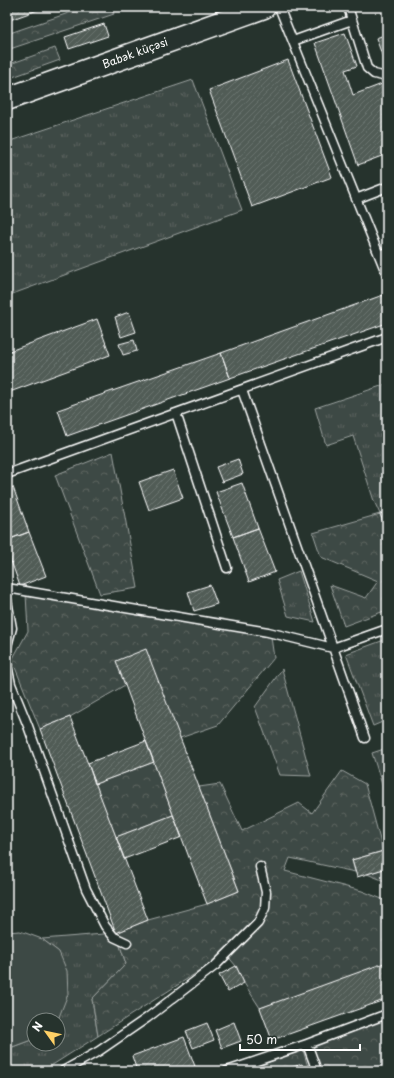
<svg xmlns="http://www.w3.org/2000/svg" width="394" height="1078" font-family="'Playpen Sans',sans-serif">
<defs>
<pattern id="grass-tufts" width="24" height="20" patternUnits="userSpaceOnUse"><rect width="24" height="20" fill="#3e4944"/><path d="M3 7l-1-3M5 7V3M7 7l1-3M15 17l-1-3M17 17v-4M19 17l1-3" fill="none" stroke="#5b6460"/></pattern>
<pattern id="forest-crowns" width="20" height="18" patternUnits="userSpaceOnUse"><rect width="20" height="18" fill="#3e4944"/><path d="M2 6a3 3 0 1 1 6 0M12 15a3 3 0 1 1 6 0" fill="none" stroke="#5b6460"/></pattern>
<pattern id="building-hatch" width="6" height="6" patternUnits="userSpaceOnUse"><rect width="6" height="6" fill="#515c57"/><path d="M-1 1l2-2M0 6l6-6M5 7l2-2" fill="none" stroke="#6b7470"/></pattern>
</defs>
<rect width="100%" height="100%" fill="#26332d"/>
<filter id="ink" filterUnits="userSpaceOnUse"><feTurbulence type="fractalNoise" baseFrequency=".025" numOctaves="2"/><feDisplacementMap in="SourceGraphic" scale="8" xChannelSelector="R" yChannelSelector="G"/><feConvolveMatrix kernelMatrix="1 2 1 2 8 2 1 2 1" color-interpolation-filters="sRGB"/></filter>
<g filter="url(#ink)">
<path fill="url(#grass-tufts)" stroke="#9ea4a2" d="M193,80L242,210L7,296V142Z
M387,384V511L380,514L374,501L353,436L326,445L315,408Z
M299,571L315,622L288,616L277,580Z
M387,639V720L373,726L346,654Z
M116,933L126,964L92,999L98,1036L43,1071H7V1049L34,1039V1044H58V1020H57L59,1017V952L42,939Z"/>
<path fill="url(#forest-crowns)" stroke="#9ea4a2" d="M86,7H111L114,14L7,50V34Z
M55,48L60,60L7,79V65Z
M113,452L138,588L100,594L55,475Z
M380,514L387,533V610L344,626L330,585L366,598L378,581L321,557L313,533Z
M26,594L271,637L274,658L218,725L180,738L125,685L70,717L40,729L12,660L28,631Z
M282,669L311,776L280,775L255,707Z
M387,748V800L372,753Z
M154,762L173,815L116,837L95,784Z
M342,771L365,784L383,851L352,860L355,872L290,858L285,871L362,891L387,901V964L260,1008L244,983L236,966L226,954L98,1036L92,999L126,964L116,933L148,920L207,904L239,891L199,787L220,784L242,831L299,803L312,813Z
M387,868V882L367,874Z
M379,1017L387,1024V1071H317L307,1044Z
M303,1050L308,1067L296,1071H253L252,1068Z"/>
<path fill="#3e4944" stroke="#9ea4a2" d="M20,931L42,939L59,952L67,971L68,994L59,1017L57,1020H34V1039L7,1049V932Z"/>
<path fill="url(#building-hatch)" stroke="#fff" d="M7,7H46L7,21Z
M104,24L108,36L69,49L65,37Z
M345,33L357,66L345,70L353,95L382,84L387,99V154L358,165L315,43Z
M387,34V65L386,66L376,38Z
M288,60L332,177L252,207L209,90Z
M383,295L387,305V323L230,378L221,353Z
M129,312L136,332L121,337L115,317Z
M97,319L110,355L7,393V352Z
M134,340L137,351L123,355L119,344Z
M221,353L230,378L67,436L58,410Z
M238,459L243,474L222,482L216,467Z
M173,470L183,498L149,510L139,482Z
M242,483L258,528L233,537L216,492Z
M13,487L29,532L7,540V489Z
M387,511V533L380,514Z
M258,528L275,572L249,582L233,537Z
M29,532L46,576L20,586L7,550V540Z
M210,585L217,604L194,611L188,592Z
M146,649L239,891L207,904L190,860L116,661Z
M70,717L148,920L116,933L40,729Z
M146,741L154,762L95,784L88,763Z
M173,815L182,837L124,859L116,837Z
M387,850V868L357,877L352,860Z
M387,962V999L272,1040L260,1008Z
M236,966L244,983L228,992L219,975Z
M234,1022L241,1041L222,1048L215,1030Z
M207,1023L214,1040L193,1048L186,1031Z
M184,1037L196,1069L191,1071H137L132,1056Z
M302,1064L305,1071H282Z"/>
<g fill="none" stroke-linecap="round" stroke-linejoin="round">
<g stroke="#fff" stroke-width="11">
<path id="lane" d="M279,7L387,275
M348,7L367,68L374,74L387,77
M293,41L352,20
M356,199L387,187
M379,255L387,252
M242,390L365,738
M176,413L227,568
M7,474L387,337
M7,588L268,632L333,648L387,629
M7,600L12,628L7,646
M7,665L11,684L28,726L86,889L105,926L114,937L127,943
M63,1071L99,1051L147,1018L216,965L258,923L265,908L266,892L260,867
M227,1071L307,1044
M317,1071L307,1044L387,1014"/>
</g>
<g stroke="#fff" stroke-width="25">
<path id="secondary" d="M7,99L264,7"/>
</g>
<use href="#lane" stroke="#26332d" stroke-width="8"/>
<use href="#secondary" stroke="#26332d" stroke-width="22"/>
</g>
</g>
<g text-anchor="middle" stroke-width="4" stroke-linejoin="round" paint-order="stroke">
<g font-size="11" fill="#fff" stroke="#26332d">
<text transform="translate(135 53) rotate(-20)" y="4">Babək küçəsi</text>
</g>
</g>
<rect width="394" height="1078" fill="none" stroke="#26332d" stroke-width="24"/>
<rect x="12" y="12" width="370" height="1054" fill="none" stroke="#fff" stroke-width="1.5" filter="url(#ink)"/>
<g transform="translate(46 1032) rotate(303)"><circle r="19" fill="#26332d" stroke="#7d8581"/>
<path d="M0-3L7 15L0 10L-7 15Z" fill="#ffd166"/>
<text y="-6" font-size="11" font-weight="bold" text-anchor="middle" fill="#ffffff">N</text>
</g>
<path d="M240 1044v6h120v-6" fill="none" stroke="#ffffff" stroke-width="2"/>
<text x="246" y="1044" font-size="12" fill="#ffffff" stroke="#26332d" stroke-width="3" paint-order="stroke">50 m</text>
</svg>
